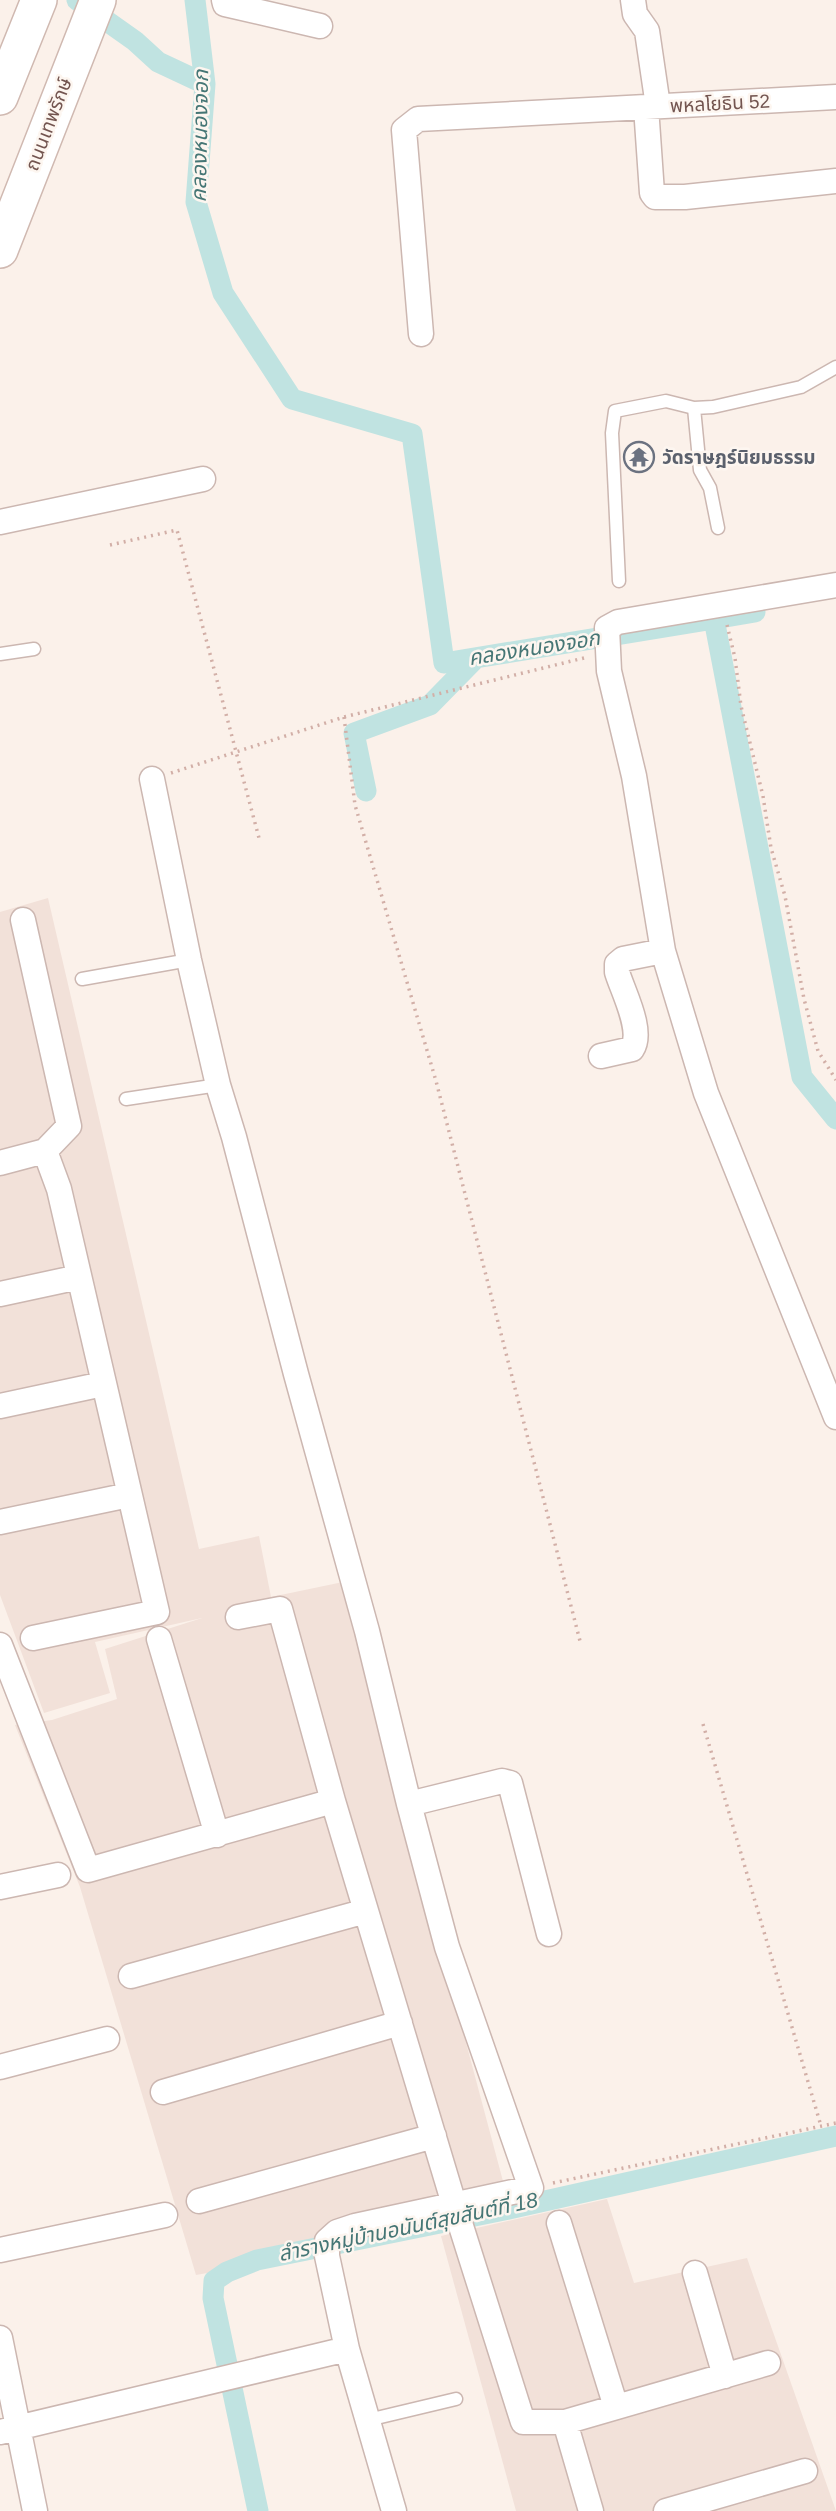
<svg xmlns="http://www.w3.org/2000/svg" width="836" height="2511" font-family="Helvetica,'Noto Sans Thai',sans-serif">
<rect width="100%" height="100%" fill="#fbf1ea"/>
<path fill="#f2e1d9" d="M48,898L199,1549L259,1536L271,1597L343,1582L504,2185L315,2243L313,2254L196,2275L80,1887L15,1725L52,1720L117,1699L105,1649L202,1618L95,1642L110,1693L44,1713L0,1595V912Z
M607,2199L634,2283L747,2258L836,2511H516L441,2236Z"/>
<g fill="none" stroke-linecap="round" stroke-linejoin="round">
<path stroke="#c0e3e1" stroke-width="21" d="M77,0L135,41L158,62L205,84
M195,0L205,84L196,202L223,293L292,399L412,434L444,663L714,619L802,1077L836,1119
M714,619L755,612
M366,791L354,733L430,705L476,658
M258,2511L213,2298L214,2281L227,2272L257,2260L509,2209L836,2136"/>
<g stroke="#ccb7b1" stroke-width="15">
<path id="service" d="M694,408L700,470L710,488L718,528
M619,581L612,433L615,411L666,401L694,408L713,407L801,387L836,367
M0,654L34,649
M82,979L189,960
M126,1099L218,1085
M368,2420L456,2399"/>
</g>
<g stroke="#ccb7b1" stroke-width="27">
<path id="minor" d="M224,0L225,4L320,26
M633,0L635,14L647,31L658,106
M646,107L652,193L655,197H685L836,181
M421,334L404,130L418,119L836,97
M0,522L203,479
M836,585L618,622L607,628L609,671L634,776L663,951L706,1093L836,1417
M152,779L189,960L218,1085L234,1137L296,1374L367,1631L409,1804L447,1947L531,2188L355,2226L337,2232L327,2241V2256L347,2349L394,2511
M23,920L69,1126L45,1151
M601,1056L632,1049C644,1031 623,992 617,972V964L623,959L663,951
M0,1163L45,1151L59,1189L157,1612L33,1638
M0,1294L79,1277
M0,1406L103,1384
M0,1522L129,1495
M238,1617L280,1609L333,1801
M159,1639L217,1835
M0,1645L88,1870L333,1801L454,2204L523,2422H565L591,2511
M409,1804L502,1781L510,1783L549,1934
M0,1887L58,1875
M131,1976L366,1911
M0,2067L107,2039
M163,2092L400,2023
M199,2201L434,2136
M559,2223L616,2407
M0,2250L165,2215
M695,2273L725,2376
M0,2338L35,2511
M565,2422L768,2363
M0,2432L347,2349
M666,2511L805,2471"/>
</g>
<g stroke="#d0b9b1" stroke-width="38">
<path id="secondary" d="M0,97L39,0
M0,250L98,0"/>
</g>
<path stroke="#d2afa7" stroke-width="3.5" stroke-dasharray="2 5" stroke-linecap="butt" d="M110,545L177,530L259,838
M727,625L735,658L741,706L763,796L771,848L785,896L804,999L818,1051L836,1080
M344,717L355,805L436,1081L580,1641
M171,773L344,717L588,657
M703,1724L821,2126
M553,2183L836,2123"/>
<use href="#service" stroke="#fff" stroke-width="12"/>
<use href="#minor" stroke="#fff" stroke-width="24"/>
<use href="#secondary" stroke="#fff" stroke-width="35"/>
</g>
<defs>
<g id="temple-ring" transform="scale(1.575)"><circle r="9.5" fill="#fdf6f0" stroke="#6b7280" stroke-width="1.5"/><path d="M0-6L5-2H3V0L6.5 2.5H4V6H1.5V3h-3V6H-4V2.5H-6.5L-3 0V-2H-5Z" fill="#6b7280"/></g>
</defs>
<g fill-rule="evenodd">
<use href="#temple-ring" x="639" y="457"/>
</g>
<g text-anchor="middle" stroke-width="5" stroke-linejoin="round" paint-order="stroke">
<g font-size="19" fill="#735550" stroke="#fdf6f0">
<text transform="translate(720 103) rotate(-3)" y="7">พหลโยธิน 52</text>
<text transform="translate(48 124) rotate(-69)" y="7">ถนนเทพรักษ์</text>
</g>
<g font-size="19" font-weight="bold" fill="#5b616d" stroke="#fdf6f0" text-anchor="start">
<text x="662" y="464">วัดราษฎร์นิยมธรรม</text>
</g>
<g font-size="21" font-style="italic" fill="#457675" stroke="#fdf6f0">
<text transform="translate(200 136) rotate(-89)" y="7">คลองหนองจอก</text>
<text transform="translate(534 648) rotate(-9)" y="7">คลองหนองจอก</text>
<text transform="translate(408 2227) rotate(-12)" y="7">ลำรางหมู่บ้านอนันต์สุขสันต์ที่ 18</text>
</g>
</g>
</svg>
